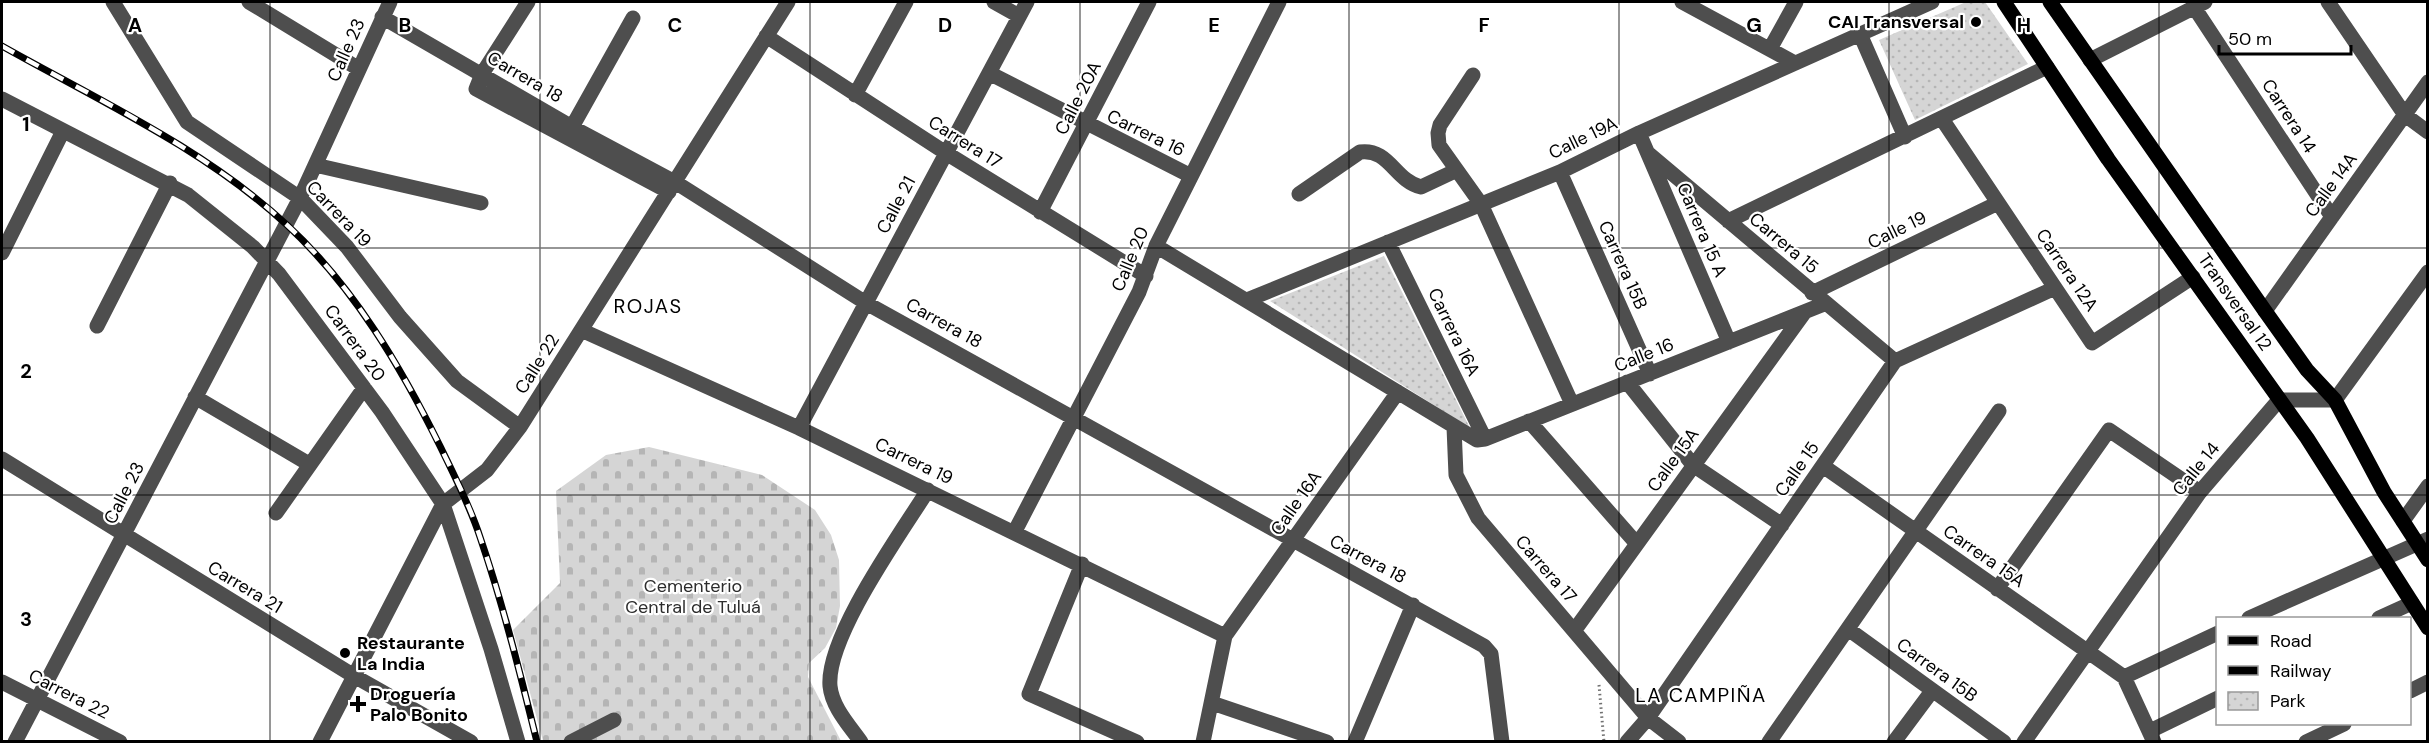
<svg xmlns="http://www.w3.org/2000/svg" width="2429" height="743" font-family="'DM Sans',sans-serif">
<defs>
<pattern id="cemetery-stones" width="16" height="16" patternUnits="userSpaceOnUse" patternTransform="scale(1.5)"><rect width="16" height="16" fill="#d5d5d5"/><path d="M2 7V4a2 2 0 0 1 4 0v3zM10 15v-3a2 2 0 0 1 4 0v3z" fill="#b5b5b5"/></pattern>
<pattern id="park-dots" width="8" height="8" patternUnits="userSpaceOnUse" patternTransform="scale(1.5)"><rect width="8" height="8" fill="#d5d5d5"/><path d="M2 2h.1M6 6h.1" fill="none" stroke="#b5b5b5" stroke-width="1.8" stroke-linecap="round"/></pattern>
</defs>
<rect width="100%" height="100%" fill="#fff"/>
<path fill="url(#cemetery-stones)" d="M649,447L762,475L815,510L831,535L839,560L840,606L836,628L825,648L809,663L808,677L841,741H543L513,630L560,583L556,491L606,455Z"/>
<path fill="url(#park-dots)" d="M1966,2H1985L2028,64L1915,120L1879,40Z
M1384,256L1470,428L1270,301Z"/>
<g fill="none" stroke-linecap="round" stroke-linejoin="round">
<path stroke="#707070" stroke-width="3" stroke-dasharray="1.5 3" stroke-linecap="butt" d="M1599,685L1604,742"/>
<path stroke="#4e4e4e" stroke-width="15" d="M113,2L187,122L300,198L347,247L400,317L457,381L520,427
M249,2L359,69
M528,2L482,74L476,89L669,192
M994,2L1019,16
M1682,2L1795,63
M2328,2L2405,115L2428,132
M2194,7L2332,217
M382,17L572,127L675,182L866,303L1484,646L1491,654L1502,742
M1860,34L1905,137
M766,36L946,153L1146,276
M1770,49L1796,2
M2090,60L2205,2
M989,73L1191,176
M1473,75L1440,125L1438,133L1439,145L1481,204L1572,404
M855,95L906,2
M2,99L188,195L253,247L279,274L382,412L443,504L491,649L518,742
M1942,119L2092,343L2193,277
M572,127L633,18
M1639,133L1729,342
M1649,154L1895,361
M315,165L481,203
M1560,172L1650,374
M1299,194L1360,152C1389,148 1395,181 1421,187L1455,171
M1040,212L1149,2
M1728,221L2047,67
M1388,242L1485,439
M1156,246L1477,440L1485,439L1824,304
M2,253L63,131
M1812,293L1998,203
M1247,300L1560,172L1639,133L1932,2
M2265,311L2428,82
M97,326L170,183
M581,330L799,428L1225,636
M1627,382L1693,465L1782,525
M195,397L309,464
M1529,421L1637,544
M1454,427L1456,475L1478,518L1648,718L1679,742
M799,428L1027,2
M2,459L354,676L471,742
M1823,466L2124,677
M276,513L364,388
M2403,521L2428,486
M1015,531L1139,292L1156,246L1279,2
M1082,564L1029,694L1137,742
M1997,589L2109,430L2200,492
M2249,618L2428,539
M2379,618L2412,603
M1848,629L2004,742
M1574,631L1804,313
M2124,677L2218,633
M2124,677L2154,742
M2,682L120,742
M2410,691L2428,682
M1212,703L1327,742
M2150,731L2218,698
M15,742L300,198L390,2
M320,742L443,504L487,470L520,427L788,2
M571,742L614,720
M861,742C849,725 832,707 830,686C826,637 901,533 928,490
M1203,742L1225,636L1398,392
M1355,742L1413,605
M1627,742L1648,718L1895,361L2055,288
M1769,742L1999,411
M1894,742L1932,691
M2024,742L2200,492L2279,400H2335L2428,272
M2306,742L2344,724"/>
<path stroke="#000" stroke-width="15" d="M2004,2L2108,159L2307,438L2428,628
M2050,2L2265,311L2307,370L2335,400L2384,492L2428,560"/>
<g stroke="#000" stroke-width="7">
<path id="rail" d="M2,46C98,100 205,149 287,225C354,287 401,367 441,448C455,477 470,506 480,537C503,604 520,673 537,742"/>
</g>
<use href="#rail" stroke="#fff" stroke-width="4.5" stroke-dasharray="14" stroke-linecap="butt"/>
</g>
<path fill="none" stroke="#000" stroke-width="1.5" stroke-opacity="0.55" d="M270,2V742M540,2V742M810,2V742M1080,2V742M1349,2V742M1619,2V742M1889,2V742M2159,2V742M2,248H2428M2,495H2428"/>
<g fill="#000" stroke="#fff" stroke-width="2">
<circle cx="1976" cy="22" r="6"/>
<circle cx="345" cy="653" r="6"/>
<path d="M355 695h6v6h6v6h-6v6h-6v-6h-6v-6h6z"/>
</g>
<g text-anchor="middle" stroke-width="4.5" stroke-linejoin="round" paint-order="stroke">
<g font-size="18" font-weight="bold" fill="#000" stroke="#fff" text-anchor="start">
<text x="1964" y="28" text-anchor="end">CAI Transversal</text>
<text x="357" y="649">Restaurante<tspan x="357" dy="21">La India</tspan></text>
<text x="370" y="700">Droguería<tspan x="370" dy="21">Palo Bonito</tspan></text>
</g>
<g font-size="18" fill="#000" stroke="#fff">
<text transform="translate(346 50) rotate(-66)" y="6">Calle 23</text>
<text transform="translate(525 77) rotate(30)" y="6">Carrera 18</text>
<text transform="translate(1078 98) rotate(-63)" y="6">Calle 20A</text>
<text transform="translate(2289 116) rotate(57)" y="6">Carrera 14</text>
<text transform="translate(1146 133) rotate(26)" y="6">Carrera 16</text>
<text transform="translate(1583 138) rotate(-26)" y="6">Calle 19A</text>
<text transform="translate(965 142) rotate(32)" y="6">Carrera 17</text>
<text transform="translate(2331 185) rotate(-54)" y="6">Calle 14A</text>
<text transform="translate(896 205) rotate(-62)" y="6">Calle 21</text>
<text transform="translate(339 214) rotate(46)" y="6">Carrera 19</text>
<text transform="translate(1702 230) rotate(67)" y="6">Carrera 15 A</text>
<text transform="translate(1897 230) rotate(-26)" y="6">Calle 19</text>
<text transform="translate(1784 243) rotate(40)" y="6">Carrera 15</text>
<text transform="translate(1130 259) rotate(-67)" y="6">Calle 20</text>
<text transform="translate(1623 265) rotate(66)" y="6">Carrera 15B</text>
<text transform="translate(2067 270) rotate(56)" y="6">Carrera 12A</text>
<text transform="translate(2235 302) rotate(55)" y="6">Transversal 12</text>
<text transform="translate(944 323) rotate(29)" y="6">Carrera 18</text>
<text transform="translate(1454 332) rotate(64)" y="6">Carrera 16A</text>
<text transform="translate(355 343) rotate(54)" y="6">Carrera 20</text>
<text transform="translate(1644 355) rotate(-22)" y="6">Calle 16</text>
<text transform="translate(537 364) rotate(-58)" y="6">Calle 22</text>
<text transform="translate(1673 460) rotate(-54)" y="6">Calle 15A</text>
<text transform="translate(914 461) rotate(26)" y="6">Carrera 19</text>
<text transform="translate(1797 469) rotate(-55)" y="6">Calle 15</text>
<text transform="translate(2196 469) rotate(-51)" y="6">Calle 14</text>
<text transform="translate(124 493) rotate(-63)" y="6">Calle 23</text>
<text transform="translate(1296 503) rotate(-55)" y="6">Calle 16A</text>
<text transform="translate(1984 556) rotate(35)" y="6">Carrera 15A</text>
<text transform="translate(1368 559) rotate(28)" y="6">Carrera 18</text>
<text transform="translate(1546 569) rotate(49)" y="6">Carrera 17</text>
<text transform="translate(245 587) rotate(31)" y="6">Carrera 21</text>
<text transform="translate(1937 670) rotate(36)" y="6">Carrera 15B</text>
<text transform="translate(69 694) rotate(27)" y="6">Carrera 22</text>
</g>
<g font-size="18" fill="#2c2c2c" stroke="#fff">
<text x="693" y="592">Cementerio<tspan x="693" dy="21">Central de Tuluá</tspan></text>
</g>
<g font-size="20" letter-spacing="1.5" fill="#000" stroke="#fff">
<text x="648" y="313">ROJAS</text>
<text x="1701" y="702">LA CAMPIÑA</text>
</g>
</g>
<g font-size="20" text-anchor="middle" font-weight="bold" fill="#000" stroke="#fff" stroke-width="4.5" stroke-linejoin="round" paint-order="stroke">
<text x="135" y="32">A</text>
<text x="405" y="32">B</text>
<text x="675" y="32">C</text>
<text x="945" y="32">D</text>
<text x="1214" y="32">E</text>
<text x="1484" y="32">F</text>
<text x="1754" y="32">G</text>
<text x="2024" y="32">H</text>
<text x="26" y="131">1</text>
<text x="26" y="378">2</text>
<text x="26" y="626">3</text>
</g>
<rect width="2429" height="743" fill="none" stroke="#000000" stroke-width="6"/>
<rect x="2216" y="617" width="195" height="108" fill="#ffffff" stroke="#999999" stroke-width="1.5"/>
<rect x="2228" y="636" width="30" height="9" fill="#000000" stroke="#999999" stroke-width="1.5"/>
<text x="2270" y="647" font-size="18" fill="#000000">Road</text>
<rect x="2228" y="666" width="30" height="9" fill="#000000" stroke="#999999" stroke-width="1.5"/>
<text x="2270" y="677" font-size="18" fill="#000000">Railway</text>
<rect x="2228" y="692" width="30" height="18" fill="url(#park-dots)" stroke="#999999" stroke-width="1.5"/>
<text x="2270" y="707" font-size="18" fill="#000000">Park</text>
<path d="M2219 45v9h132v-9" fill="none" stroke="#000000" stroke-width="3"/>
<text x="2228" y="45" font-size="18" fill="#000000" stroke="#ffffff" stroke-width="4.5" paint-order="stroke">50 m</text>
</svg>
